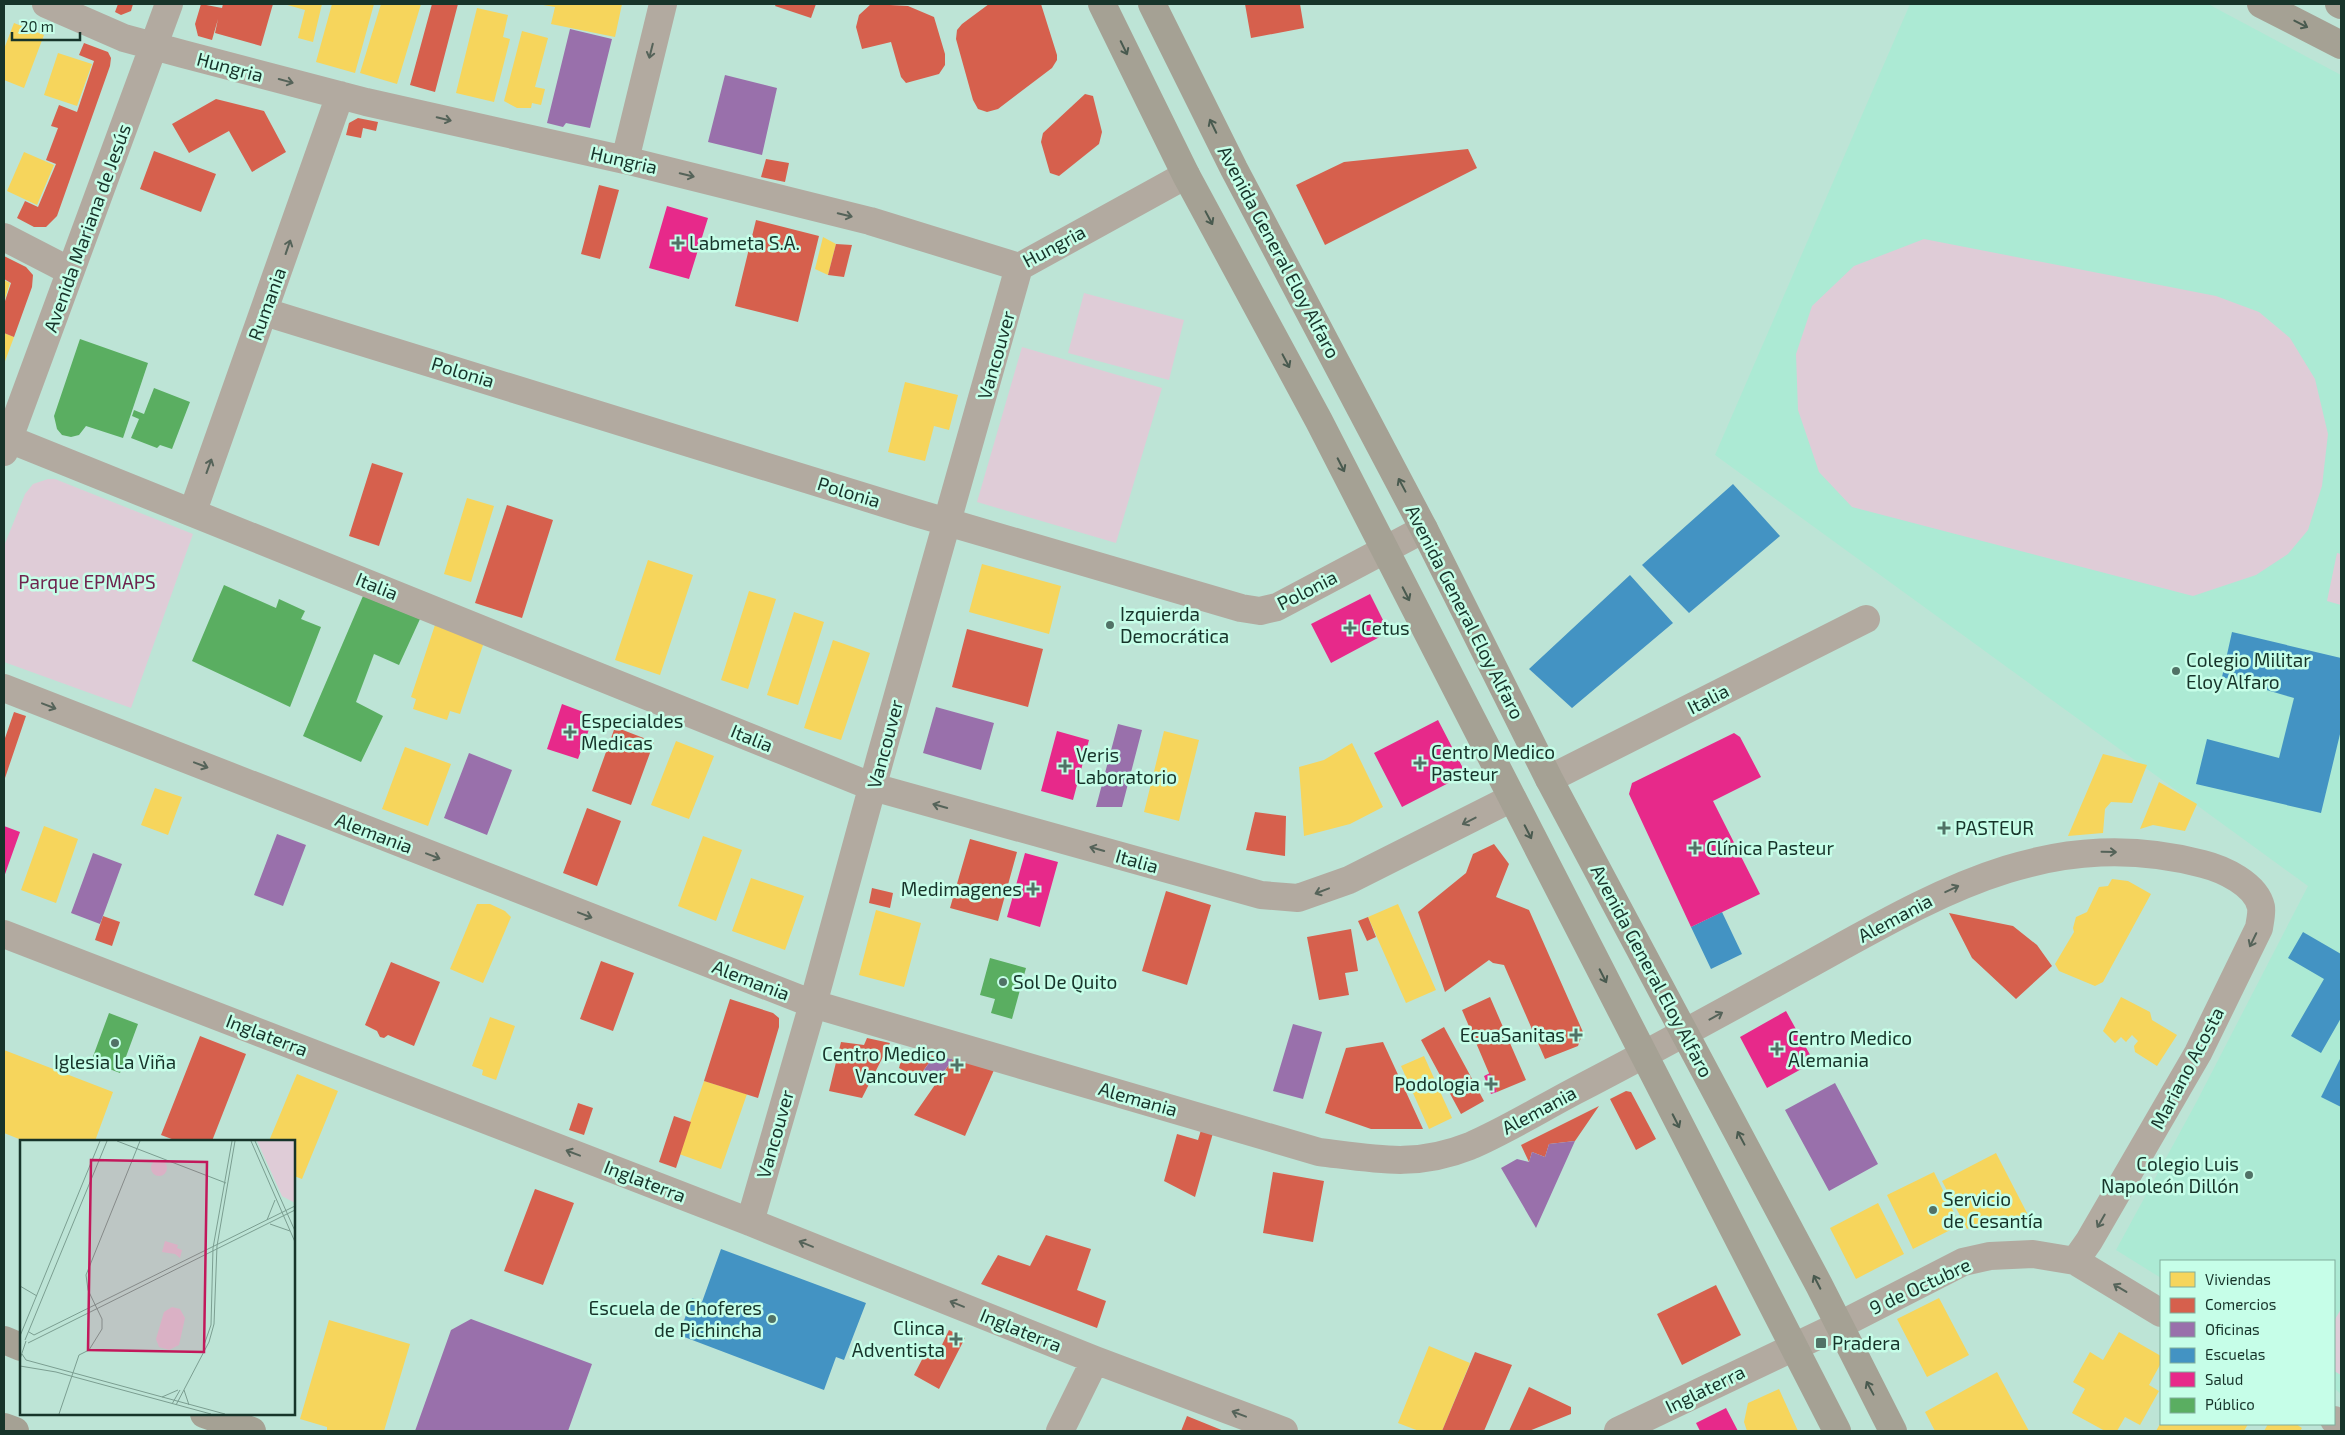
<svg xmlns="http://www.w3.org/2000/svg" width="2345" height="1435" font-family="'Exo 2',sans-serif">
<rect width="100%" height="100%" fill="#bde4d6"/>
<path fill="#acead4" d="M1910,4H2208L2341,75V1394L2334,1388V1261H2161V1278L2116,1250L2197,1101L2308,886L1715,455Z"/>
<path fill="#dfccd7" d="M1924,239L2216,296L2259,312L2290,338L2315,379L2328,434L2322,486L2308,530L2288,554L2256,575L2193,596L1852,507L1819,472L1798,410L1796,354L1812,306L1854,266Z
M1084,293L1184,320L1169,380L1068,353Z
M1022,347L1162,388L1116,543L977,502Z
M48,479H55L193,534L131,708L4,662V546L25,494L33,484Z
M2337,553L2341,554V605L2327,601Z
M2341,1309V1375L2334,1371V1321Z"/>
<path fill="#f6d55c" d="M284,4H322L313,42L298,38L305,10Z
M332,4H374L355,73L316,62Z
M381,4H421L397,84L360,73Z
M622,4L615,37L551,24L555,7L543,5Z
M477,8L508,15L503,37L510,39L494,102L456,93Z
M14,23L44,35L24,88L4,80V49Z
M522,31L548,38L535,87L545,89L541,105L532,103L531,108H517L504,101Z
M58,53L92,64L77,106L44,95Z
M24,152L54,165L37,205L7,191Z
M823,237L836,244L828,275L815,269Z
M4,280L10,283L4,302Z
M4,333L14,337L4,364Z
M905,382L958,395L949,430L934,426L925,461L888,452Z
M467,498L494,506L471,582L444,574Z
M648,560L693,575L660,675L615,660Z
M982,564L1061,586L1049,634L969,612Z
M749,591L776,599L748,689L721,680Z
M794,612L824,622L798,705L767,695Z
M435,625L484,642L460,714L450,711L447,720L413,709L416,699L411,697Z
M833,640L870,653L841,740L804,728Z
M1164,731L1199,740L1179,821L1144,812Z
M676,741L714,756L689,819L651,805Z
M1352,743L1383,807L1350,824L1304,836L1299,767L1324,760Z
M405,747L451,764L428,826L382,809Z
M2103,754L2147,765L2132,803L2111,802L2105,809L2103,833L2068,836Z
M2159,782L2197,804L2185,831L2153,825L2140,829Z
M155,788L182,797L168,835L141,825Z
M44,826L78,839L56,903L21,890Z
M703,836L742,850L716,921L678,906Z
M751,878L804,896L785,950L732,931Z
M2112,879L2128,881L2151,894L2103,982L2095,986L2059,971L2055,964L2074,932L2073,928L2076,917L2087,912L2099,887L2108,886Z
M477,904H490L505,911L511,917L483,983L450,969Z
M1398,904L1436,990L1406,1003L1368,917Z
M876,910L921,923L904,987L859,975Z
M2121,997L2150,1012L2152,1020L2177,1035L2157,1066L2135,1052L2134,1046L2138,1041L2132,1035L2126,1042L2121,1037L2115,1043L2103,1031Z
M490,1017L515,1026L496,1080L482,1075L483,1070L472,1066Z
M4,1050L113,1092L95,1141H24L4,1133Z
M1424,1056L1452,1118L1429,1129L1401,1066Z
M297,1074L338,1091L302,1179L294,1176V1141H269Z
M704,1081L747,1094L721,1169L679,1154Z
M1996,1153L2028,1215L2014,1223L1983,1221L1967,1229L1942,1181Z
M1934,1172L1960,1225L1913,1249L1887,1195Z
M1878,1203L1904,1254L1856,1279L1830,1228Z
M1939,1298L1969,1355L1927,1377L1897,1319Z
M329,1320L410,1344L384,1431H327V1427L300,1419Z
M2119,1332L2161,1356V1363L2149,1385L2159,1391L2140,1425L2125,1417L2117,1431H2105L2072,1413L2085,1389L2073,1382L2090,1352L2103,1360Z
M1429,1346L1470,1363L1442,1431H1419L1398,1423Z
M1997,1372L2029,1431H1935L1925,1412Z
M1779,1389L1798,1431H1747L1744,1422L1748,1403Z
M2160,1424H2248L2244,1431H2156Z
M2268,1424H2296L2302,1428L2300,1431H2264Z"/>
<path fill="#d6604d" d="M118,4H133L131,11L121,15L115,12Z
M201,4L222,8L223,4H273L261,46L215,33L218,19L212,40L198,36L195,24Z
M432,4H458L435,92L410,85Z
M776,4H816L811,18L775,6Z
M871,4L908,6L934,17L945,54V65L939,74L906,83L901,77L891,42L862,49L856,27L859,15Z
M989,4H1041L1057,55V60L1052,68L998,109L987,112L978,109L973,100L956,39L957,30L962,24Z
M1245,4H1300L1304,28L1251,38Z
M84,43L108,52L111,58L110,66L57,216L46,227H34L17,218L25,201L38,207L56,164L46,160L58,128L51,126L59,105L77,112L94,61L79,55Z
M1085,94L1093,96L1102,132L1099,144L1059,176L1050,173L1041,142L1043,133Z
M216,99L264,111L286,152L252,172L229,131L189,153L172,124Z
M358,118L378,122L376,131L363,128L361,138L346,135L349,123Z
M1468,149L1477,168L1325,245L1296,185L1344,162Z
M154,151L216,174L201,212L140,189Z
M766,159L789,163L785,182L761,177Z
M599,185L619,190L600,259L581,254Z
M756,220L819,236L798,322L735,306Z
M836,244L852,245L844,277L828,275Z
M4,256L26,267L33,275L32,287L14,337L4,333V304L11,283L4,279Z
M372,463L403,473L379,546L349,536Z
M507,505L553,520L522,618L475,603Z
M967,629L1043,649L1028,707L952,687Z
M14,712L26,716L4,781V741Z
M615,727L654,742L631,805L592,791Z
M587,808L621,821L597,886L563,873Z
M1255,812L1286,816L1285,856L1246,850Z
M970,839L1017,852L998,921L950,908Z
M1494,844L1509,864L1496,897L1529,910L1583,1032L1578,1046L1545,1059L1504,965L1493,963L1489,960L1445,992L1418,912L1466,873L1473,854Z
M872,888L893,893L890,908L869,903Z
M1166,891L1211,905L1187,985L1142,971Z
M1949,913L2013,926L2037,945L2052,966L2016,999L1972,958Z
M103,916L120,922L112,946L95,940Z
M1368,917L1376,937L1367,941L1358,921Z
M1351,929L1358,971L1345,973L1349,995L1319,1000L1307,937Z
M601,961L634,973L613,1031L580,1019Z
M391,962L440,982L414,1046L388,1035L384,1038L380,1037L377,1031L365,1025Z
M1490,997L1526,1080L1497,1092L1462,1010Z
M730,999L773,1013L779,1018V1027L758,1098L704,1081Z
M1444,1027L1484,1101L1461,1114L1421,1040Z
M200,1036L246,1054L212,1141H177L161,1135Z
M867,1038L890,1043L862,1098L829,1091L841,1042L864,1045Z
M1383,1042L1423,1129H1371L1325,1113L1346,1048Z
M904,1049L934,1056L918,1078L899,1068Z
M953,1059L994,1070L965,1136L914,1115Z
M1626,1091L1631,1092L1656,1139L1636,1150L1610,1099Z
M578,1103L593,1108L584,1135L569,1130Z
M1599,1106L1575,1141L1549,1144L1545,1157L1532,1152L1529,1162L1521,1145Z
M674,1116L691,1122L676,1168L659,1162Z
M1201,1130L1213,1133L1195,1197L1164,1181L1177,1134L1198,1140Z
M1273,1172L1324,1181L1313,1242L1263,1233Z
M535,1189L574,1203L543,1285L504,1271Z
M1046,1235L1091,1249L1077,1290L1106,1301L1097,1328L981,1284L998,1255L1030,1266Z
M1716,1285L1741,1335L1682,1365L1657,1314Z
M949,1330L965,1338L939,1389L914,1375L930,1344L940,1349Z
M1475,1352L1512,1365L1484,1431H1442Z
M1529,1387L1571,1407V1414L1529,1431H1509Z
M1187,1416L1224,1431H1181Z"/>
<path fill="#9970ab" d="M570,29L612,39L590,128L566,123L563,127L547,123Z
M725,75L777,88L762,155L708,142Z
M936,707L994,723L981,770L923,753Z
M1118,724L1142,730L1122,807H1096Z
M469,753L512,770L487,835L444,818Z
M277,834L306,845L283,906L254,895Z
M93,853L122,864L100,924L71,913Z
M1293,1024L1322,1032L1303,1099L1273,1091Z
M934,1056L953,1059L940,1077L924,1070Z
M1835,1083L1878,1164L1829,1191L1785,1110Z
M1575,1141L1536,1228L1501,1168L1517,1159L1529,1162L1532,1152L1545,1157L1549,1144Z
M471,1319L592,1364L568,1431H415L451,1330Z"/>
<path fill="#4393c3" d="M1733,484L1780,536L1689,613L1642,565Z
M1630,575L1673,623L1572,708L1529,669Z
M2232,632L2341,658V730L2321,813L2196,784L2207,739L2279,758L2294,698L2222,677Z
M1722,912L1742,954L1711,969L1691,927Z
M2303,932L2341,954V1018L2321,1053L2291,1036L2324,979L2288,958Z
M2341,1057V1107L2321,1097Z
M721,1249L866,1303L844,1360L836,1357L824,1390L679,1335L692,1298L702,1302Z"/>
<path fill="#e7298a" d="M667,206L708,218L689,279L649,268Z
M1370,594L1389,632L1331,663L1311,624Z
M562,704L594,716L578,759L547,749Z
M1438,720L1466,774L1402,807L1374,753Z
M1057,731L1089,740L1073,800L1041,791Z
M1734,733L1740,737L1761,777L1713,801L1760,894L1691,927L1629,794L1632,783Z
M4,826L20,832L4,877Z
M1025,853L1058,862L1040,927L1007,917Z
M1786,1011L1814,1062L1767,1088L1740,1037Z
M1490,1073L1497,1092L1491,1094L1484,1076Z
M1726,1408L1738,1431H1700L1696,1423Z"/>
<path fill="#5aae61" d="M80,339L148,363L123,438L86,426L79,435L71,437L62,435L57,429L54,416Z
M154,388L190,402L172,449L160,445L157,448L131,438L139,419L132,416L134,410L144,414Z
M224,585L276,608L279,599L305,611L301,619L321,627L290,707L192,661Z
M363,596L420,619L399,665L374,654L356,702L383,716L361,762L303,736Z
M990,958L1026,968L1012,1019L991,1013L995,999L980,995Z
M109,1013L138,1024L120,1073L91,1062Z"/>
<g fill="none" stroke-linecap="round" stroke-linejoin="round">
<path stroke="#b2aaa0" stroke-width="28" d="M46,4L124,38L183,54L366,102L625,160L870,221L1019,267L1186,175
M625,160L663,4
M4,237L70,271
M265,312L913,512L1241,608L1260,611L1277,607L1424,529
M4,437L873,787L1261,895L1298,898L1349,880L1512,798
M4,452L169,4
M193,511L340,95
M4,688L813,1004L1319,1152C1376,1159 1415,1168 1470,1146C1505,1131 1539,1110 1573,1092C1650,1052 1725,1011 1801,969C1932,897 2047,823 2203,864C2223,869 2256,884 2261,907C2262,913 2260,921 2259,928L2198,1053L2089,1241L2075,1261
M1549,779L1866,619
M4,934L750,1222L1095,1360L1284,1431
M750,1222L813,1004L880,759L1019,267
M2334,1420L2341,1426
M1060,1431L1095,1360
M1618,1431L1838,1326L1963,1262L1990,1256L2033,1254L2075,1261L2161,1313"/>
<path stroke="#a5a194" stroke-width="28" d="M1102,4L1186,175L1319,421L1837,1431
M1152,4L1234,169L1424,529L1549,779L1819,1285L1893,1431
M2261,4L2341,45
M2339,4L2341,5
M4,1340L21,1347
M204,1414L252,1431
M4,1427L15,1431"/>
</g>
<defs><path id="oneway-shaft" d="M-6 0H5M1.5-3L5.5 0L1.5 3" fill="none" stroke-width="1.6" stroke-linecap="round" stroke-linejoin="round" transform="scale(1.25)"/></defs>
<g stroke="#495a4f">
<use href="#oneway-shaft" transform="translate(2301 24) rotate(27)"/>
<use href="#oneway-shaft" transform="translate(1124 48) rotate(64)"/>
<use href="#oneway-shaft" transform="translate(1213 126) rotate(-116)"/>
<use href="#oneway-shaft" transform="translate(1209 218) rotate(62)"/>
<use href="#oneway-shaft" transform="translate(1286 361) rotate(62)"/>
<use href="#oneway-shaft" transform="translate(1341 465) rotate(63)"/>
<use href="#oneway-shaft" transform="translate(1402 485) rotate(-118)"/>
<use href="#oneway-shaft" transform="translate(1406 594) rotate(63)"/>
<use href="#oneway-shaft" transform="translate(1528 832) rotate(63)"/>
<use href="#oneway-shaft" transform="translate(1603 976) rotate(63)"/>
<use href="#oneway-shaft" transform="translate(1676 1121) rotate(63)"/>
<use href="#oneway-shaft" transform="translate(1741 1138) rotate(-118)"/>
<use href="#oneway-shaft" transform="translate(1817 1282) rotate(-117)"/>
<use href="#oneway-shaft" transform="translate(1870 1388) rotate(-118)"/>
</g>
<g stroke="#556359">
<use href="#oneway-shaft" transform="translate(651 51) rotate(104)"/>
<use href="#oneway-shaft" transform="translate(286 81) rotate(15)"/>
<use href="#oneway-shaft" transform="translate(444 119) rotate(13)"/>
<use href="#oneway-shaft" transform="translate(687 175) rotate(14)"/>
<use href="#oneway-shaft" transform="translate(845 215) rotate(14)"/>
<use href="#oneway-shaft" transform="translate(288 247) rotate(-71)"/>
<use href="#oneway-shaft" transform="translate(209 466) rotate(-70)"/>
<use href="#oneway-shaft" transform="translate(49 706) rotate(21)"/>
<use href="#oneway-shaft" transform="translate(201 765) rotate(21)"/>
<use href="#oneway-shaft" transform="translate(940 806) rotate(-164)"/>
<use href="#oneway-shaft" transform="translate(1469 821) rotate(153)"/>
<use href="#oneway-shaft" transform="translate(1097 849) rotate(-164)"/>
<use href="#oneway-shaft" transform="translate(2109 852) rotate(1)"/>
<use href="#oneway-shaft" transform="translate(433 856) rotate(21)"/>
<use href="#oneway-shaft" transform="translate(1952 889) rotate(-25)"/>
<use href="#oneway-shaft" transform="translate(1322 891) rotate(159)"/>
<use href="#oneway-shaft" transform="translate(585 915) rotate(21)"/>
<use href="#oneway-shaft" transform="translate(2253 940) rotate(116)"/>
<use href="#oneway-shaft" transform="translate(1716 1016) rotate(-29)"/>
<use href="#oneway-shaft" transform="translate(573 1153) rotate(-159)"/>
<use href="#oneway-shaft" transform="translate(2101 1221) rotate(120)"/>
<use href="#oneway-shaft" transform="translate(806 1244) rotate(-158)"/>
<use href="#oneway-shaft" transform="translate(2120 1288) rotate(-149)"/>
<use href="#oneway-shaft" transform="translate(957 1304) rotate(-158)"/>
<use href="#oneway-shaft" transform="translate(1239 1414) rotate(-159)"/>
</g>
<g fill="#517266" stroke="#c6fee8" stroke-width="2">
<path d="M675.5 235.5h5v5h5v5h-5v5h-5v-5h-5v-5h5z"/>
<circle cx="1110" cy="625" r="5"/>
<path d="M1347.5 620.5h5v5h5v5h-5v5h-5v-5h-5v-5h5z"/>
<circle cx="2176" cy="671" r="5"/>
<path d="M567.5 724.5h5v5h5v5h-5v5h-5v-5h-5v-5h5z"/>
<path d="M1417.5 755.5h5v5h5v5h-5v5h-5v-5h-5v-5h5z"/>
<path d="M1062.5 758.5h5v5h5v5h-5v5h-5v-5h-5v-5h5z"/>
<path d="M1941.5 820.5h5v5h5v5h-5v5h-5v-5h-5v-5h5z"/>
<path d="M1692.5 840.5h5v5h5v5h-5v5h-5v-5h-5v-5h5z"/>
<path d="M1030.5 881.5h5v5h5v5h-5v5h-5v-5h-5v-5h5z"/>
<circle cx="1003" cy="982" r="5"/>
<path d="M1573.5 1027.5h5v5h5v5h-5v5h-5v-5h-5v-5h5z"/>
<circle cx="115" cy="1043" r="5"/>
<path d="M1774.5 1041.5h5v5h5v5h-5v5h-5v-5h-5v-5h5z"/>
<path d="M954.5 1057.5h5v5h5v5h-5v5h-5v-5h-5v-5h5z"/>
<path d="M1488.5 1076.5h5v5h5v5h-5v5h-5v-5h-5v-5h5z"/>
<circle cx="2249" cy="1175" r="5"/>
<circle cx="1933" cy="1210" r="5"/>
<circle cx="772" cy="1319" r="5"/>
<path d="M953.5 1331.5h5v5h5v5h-5v5h-5v-5h-5v-5h5z"/>
<rect x="1815" y="1337" width="12" height="12" rx="2.5"/>
</g>
<g text-anchor="middle" stroke-width="5" stroke-linejoin="round" paint-order="stroke">
<g font-size="19" fill="#17342a" stroke="#c6fee8">
<text transform="translate(230 67) rotate(15)" y="7">Hungria</text>
<text transform="translate(624 160) rotate(13)" y="7">Hungria</text>
<text transform="translate(87 228) rotate(-70)" y="7">Avenida Mariana de Jesús</text>
<text transform="translate(1054 246) rotate(-28)" y="7">Hungria</text>
<text transform="translate(1279 252) rotate(62)" y="7">Avenida General Eloy Alfaro</text>
<text transform="translate(267 304) rotate(-70)" y="7">Rumania</text>
<text transform="translate(996 355) rotate(-74)" y="7">Vancouver</text>
<text transform="translate(463 372) rotate(17)" y="7">Polonia</text>
<text transform="translate(849 492) rotate(17)" y="7">Polonia</text>
<text transform="translate(377 586) rotate(22)" y="7">Italia</text>
<text transform="translate(1307 590) rotate(-27)" y="7">Polonia</text>
<text transform="translate(1465 612) rotate(63)" y="7">Avenida General Eloy Alfaro</text>
<text transform="translate(1708 699) rotate(-27)" y="7">Italia</text>
<text transform="translate(752 738) rotate(22)" y="7">Italia</text>
<text transform="translate(885 744) rotate(-75)" y="7">Vancouver</text>
<text transform="translate(374 833) rotate(21)" y="7">Alemania</text>
<text transform="translate(1137 861) rotate(16)" y="7">Italia</text>
<text transform="translate(1895 918) rotate(-28)" y="7">Alemania</text>
<text transform="translate(1652 971) rotate(62)" y="7">Avenida General Eloy Alfaro</text>
<text transform="translate(751 980) rotate(21)" y="7">Alemania</text>
<text transform="translate(267 1035) rotate(21)" y="7">Inglaterra</text>
<text transform="translate(2187 1068) rotate(-62)" y="7">Mariano Acosta</text>
<text transform="translate(1138 1099) rotate(16)" y="7">Alemania</text>
<text transform="translate(1539 1110) rotate(-28)" y="7">Alemania</text>
<text transform="translate(775 1134) rotate(-74)" y="7">Vancouver</text>
<text transform="translate(645 1181) rotate(21)" y="7">Inglaterra</text>
<text transform="translate(1920 1286) rotate(-25)" y="7">9 de Octubre</text>
<text transform="translate(1021 1330) rotate(22)" y="7">Inglaterra</text>
<text transform="translate(1705 1389) rotate(-26)" y="7">Inglaterra</text>
</g>
<g font-size="19" fill="#17342a" stroke="#c6fee8" text-anchor="start">
<text x="689" y="250">Labmeta S.A.</text>
<text x="1120" y="621">Izquierda<tspan x="1120" dy="22">Democrática</tspan></text>
<text x="1361" y="635">Cetus</text>
<text x="2186" y="667">Colegio Militar<tspan x="2186" dy="22">Eloy Alfaro</tspan></text>
<text x="581" y="728">Especialdes<tspan x="581" dy="22">Medicas</tspan></text>
<text x="1431" y="759">Centro Medico<tspan x="1431" dy="22">Pasteur</tspan></text>
<text x="1076" y="762">Veris<tspan x="1076" dy="22">Laboratorio</tspan></text>
<text x="1955" y="835">PASTEUR</text>
<text x="1706" y="855">Clínica Pasteur</text>
<text x="1022" y="896" text-anchor="end">Medimagenes</text>
<text x="1013" y="989">Sol De Quito</text>
<text x="1565" y="1042" text-anchor="end">EcuaSanitas</text>
<text x="1788" y="1045">Centro Medico<tspan x="1788" dy="22">Alemania</tspan></text>
<text x="946" y="1061" text-anchor="end">Centro Medico<tspan x="946" dy="22">Vancouver</tspan></text>
<text x="115" y="1069" text-anchor="middle">Iglesia La Viña</text>
<text x="1480" y="1091" text-anchor="end">Podologia</text>
<text x="2239" y="1171" text-anchor="end">Colegio Luis<tspan x="2239" dy="22">Napoleón Dillón</tspan></text>
<text x="1943" y="1206">Servicio<tspan x="1943" dy="22">de Cesantía</tspan></text>
<text x="762" y="1315" text-anchor="end">Escuela de Choferes<tspan x="762" dy="22">de Pichincha</tspan></text>
<text x="945" y="1335" text-anchor="end">Clinca<tspan x="945" dy="22">Adventista</tspan></text>
<text x="1832" y="1350">Pradera</text>
</g>
<g font-size="19" fill="#6f244e" stroke="#c6fee8">
<text x="87" y="589">Parque EPMAPS</text>
</g>
</g>
<g transform="translate(20 1140)">
<rect width="275" height="275" fill="#bde4d6"/>
<path d="M237,1H275V63L262,56ZM131 28a8 8 0 1 1 16 0a8 8 0 1 1-16 0ZM145,101L158,105L157,108L162,110L160,118L155,114L142,112ZM152,167L160,169L165,178L159,205L149,210L139,207L136,199L144,172Z" fill="#dfccd7"/>
<path fill="none" stroke="#7b9e91" stroke-width="1" d="M97,1L206,43M231,1L275,102M235,1L275,91M247,80L255,60M250,84L270,91M0,146L17,156M9,192L14,195L275,66M0,196L80,1M5,200L87,1M8,203L275,70M184,205L191,185L193,108L212,1M2,214L6,220L205,274M0,219L6,201M0,226L36,232L191,274M164,250L169,265M142,257L158,250M152,264L160,250M156,265L189,202L194,184L197,106L215,1M39,274L59,215L69,210L82,189V179L68,150L66,135L120,1"/>
<path fill="#c2185b" fill-opacity="0.15" stroke="#c2185b" stroke-width="2.5" d="M71,20L187,22L184,212L68,210Z"/>
<rect width="275" height="275" fill="none" stroke="#17342a" stroke-width="2.5"/>
</g>
<rect width="2345" height="1435" fill="none" stroke="#17342a" stroke-width="10"/>
<rect x="2160" y="1260" width="175" height="165" fill="#c6fee8" stroke="#80ad9c"/>
<rect x="2170" y="1272" width="25" height="15" fill="#f6d55c" stroke="#80ad9c"/>
<text x="2205" y="1285" font-size="15" fill="#17342a">Viviendas</text>
<rect x="2170" y="1298" width="25" height="15" fill="#d6604d" stroke="#80ad9c"/>
<text x="2205" y="1310" font-size="15" fill="#17342a">Comercios</text>
<rect x="2170" y="1322" width="25" height="15" fill="#9970ab" stroke="#80ad9c"/>
<text x="2205" y="1335" font-size="15" fill="#17342a">Oficinas</text>
<rect x="2170" y="1348" width="25" height="15" fill="#4393c3" stroke="#80ad9c"/>
<text x="2205" y="1360" font-size="15" fill="#17342a">Escuelas</text>
<rect x="2170" y="1372" width="25" height="15" fill="#e7298a" stroke="#80ad9c"/>
<text x="2205" y="1385" font-size="15" fill="#17342a">Salud</text>
<rect x="2170" y="1398" width="25" height="15" fill="#5aae61" stroke="#80ad9c"/>
<text x="2205" y="1410" font-size="15" fill="#17342a">Público</text>
<path d="M12 32v8h68v-8" fill="none" stroke="#17342a" stroke-width="2.5"/>
<text x="20" y="32" font-size="15" fill="#17342a" stroke="#c6fee8" stroke-width="4" paint-order="stroke">20 m</text>
</svg>
